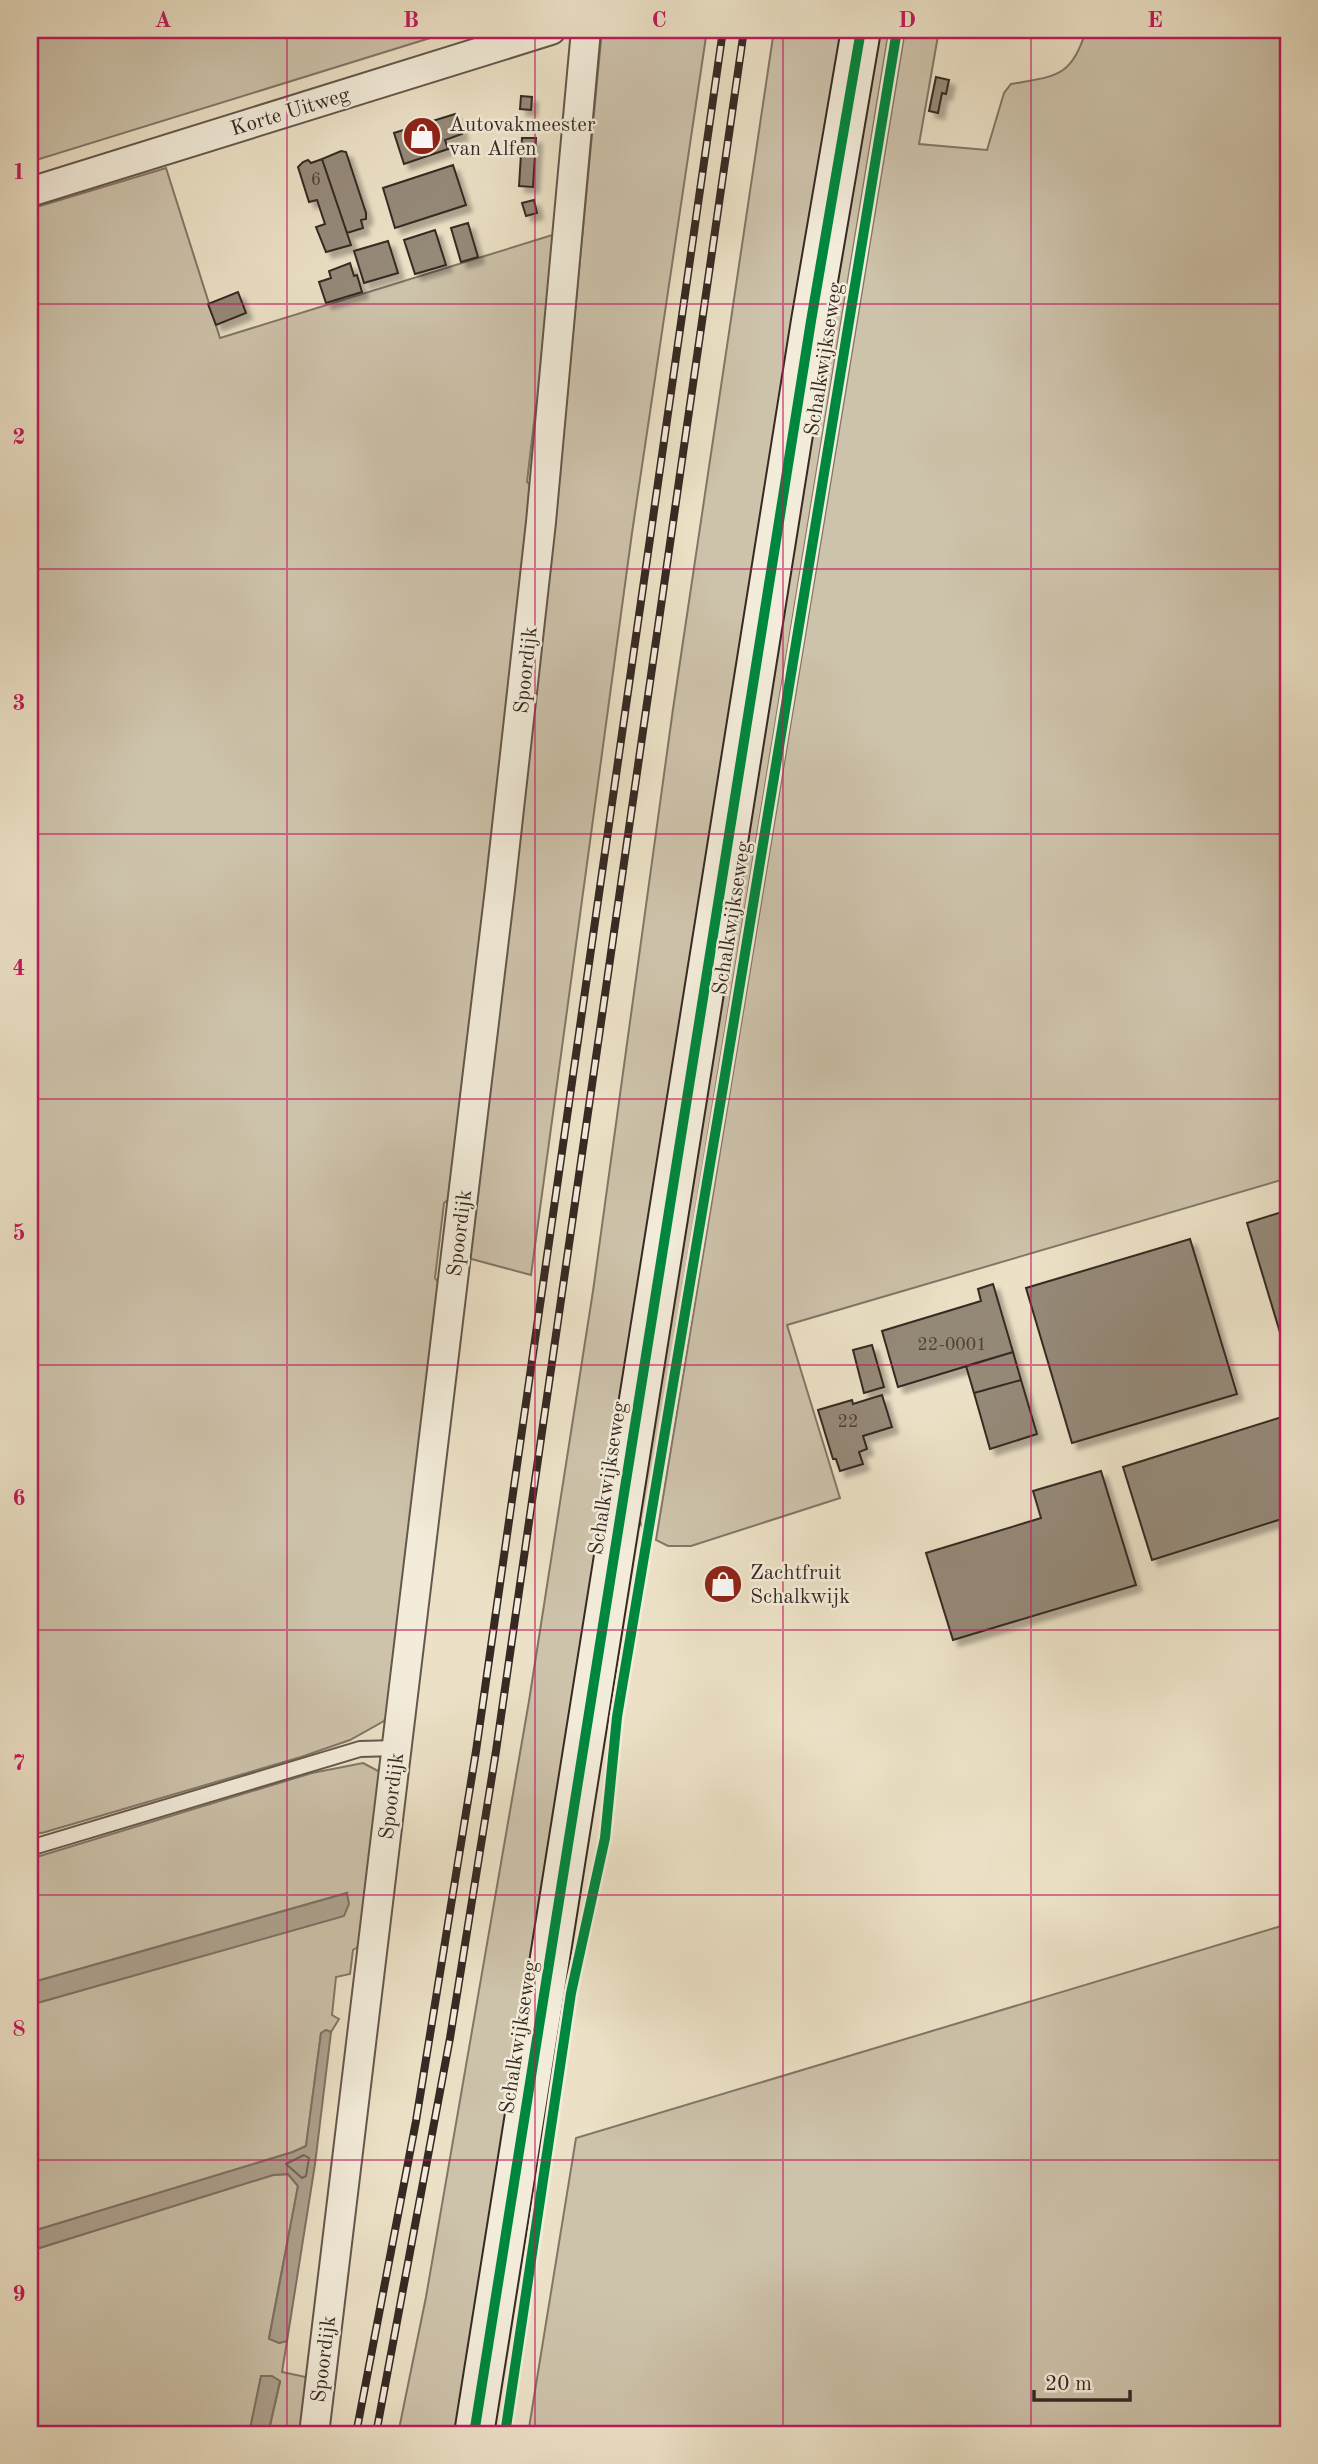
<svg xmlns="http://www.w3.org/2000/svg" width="1318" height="2464" font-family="'Old Standard TT',serif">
<defs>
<filter id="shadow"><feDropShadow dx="6" dy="6" stdDeviation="2" flood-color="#0004"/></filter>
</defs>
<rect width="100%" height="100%" fill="#ece1c6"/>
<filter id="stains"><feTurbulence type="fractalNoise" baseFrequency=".00286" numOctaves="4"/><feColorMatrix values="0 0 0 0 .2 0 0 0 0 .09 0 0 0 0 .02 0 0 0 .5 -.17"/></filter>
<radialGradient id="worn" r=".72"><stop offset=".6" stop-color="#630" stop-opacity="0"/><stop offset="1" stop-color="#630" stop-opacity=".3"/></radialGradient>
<path fill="#cdc2aa" stroke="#827667" stroke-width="2" d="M30,30H456L30,162Z
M602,30H707L632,533L531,1275L464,1257L549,524L563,437Z
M774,30H848L458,2434H398L426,2297L529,1701L593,1291L673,709Z
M880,30H889L643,1530L637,1513L815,417Z
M905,30H939L919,144L987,150L1004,93L1011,84C1055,76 1072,78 1086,30H1288V1178L787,1325L840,1498L691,1546H668L656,1540Z
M166,168L220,338L559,233L546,398L536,405L527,482L537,492L454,1195L444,1203L435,1278L443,1289L393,1704L384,1721L350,1740L301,1757L42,1833L30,1832V209Z
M363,1763L384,1774L364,1943L353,1950L350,1974L336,1977L332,2015L339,2019L331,2032L326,2030L321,2033L306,2146L293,2152L30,2232V2005L343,1916L347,1893L30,1983V1859L312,1773Z
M1288,1924V2434H528L576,2138Z
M288,2174L298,2186L269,2338L279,2343L287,2341L282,2372L306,2377L309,2385L301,2434H268L280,2382L261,2377L249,2434H30V2251L273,2175Z"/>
<path fill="#aea28f" stroke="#7e7264" stroke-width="2" d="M347,1893L349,1904L344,1916L30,2005V1983Z
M326,2030L331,2032L315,2164L287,2341L279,2343L269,2339L298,2186L288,2174L273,2175L30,2251V2232L293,2152L306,2146L321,2033Z
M261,2376H272L280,2381L268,2434H249Z"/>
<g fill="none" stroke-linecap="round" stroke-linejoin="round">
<path stroke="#72665a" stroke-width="2" d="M304,2155L309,2158L306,2176L302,2178L286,2164Z"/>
</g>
<path fill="#958978" stroke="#362924" stroke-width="2" filter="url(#shadow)" d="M936,77L949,80L946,94L942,93L938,113L929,111Z
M521,96L532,97L531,110L520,109Z
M455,114L462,134L445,140L448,149L404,164L394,133Z
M522,138H536L533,187L519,186Z
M341,151L346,152L366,213V219L361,220L363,228L347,233L322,159Z
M322,159L351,245L326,252L316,227L325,224L317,200L309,202L298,167L303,162L308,160L311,163Z
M453,165L466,205L395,228L383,188Z
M534,200L537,213L526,216L522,203Z
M468,223L478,257L461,262L451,228Z
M435,230L446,265L415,274L404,240Z
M388,241L398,273L364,283L354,251Z
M350,263L354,276L357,275L362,292L326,303L319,282L331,278L329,271Z
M238,292L246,313L216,325L208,304Z
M1288,1210V1359L1247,1223Z
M1190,1239L1237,1394L1072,1443L1026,1288Z
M993,1284L1013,1352L898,1387L882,1331L981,1301L978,1289Z
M872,1345L884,1387L864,1393L853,1350Z
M1013,1352L1021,1380L974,1393L966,1366Z
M1021,1380L1037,1434L990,1449L974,1393Z
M882,1395L892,1427L863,1436L867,1449L859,1452L863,1464L840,1471L836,1459H833L818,1410L852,1400L853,1404Z
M1288,1415V1517L1152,1560L1123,1467Z
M1101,1471L1136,1585L953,1640L926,1553L1041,1518L1033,1491Z"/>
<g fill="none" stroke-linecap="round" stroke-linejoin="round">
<g stroke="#64574c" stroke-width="18">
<path id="lane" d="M30,1848L360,1749L396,1748"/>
</g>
<g stroke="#64574c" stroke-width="32">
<path id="street" d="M30,192L551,30
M314,2434L500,889L541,522L586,30"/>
</g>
<g stroke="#362924" stroke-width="42">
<path id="secondary" d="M474,2434L811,321L861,30"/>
</g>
<use href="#lane" stroke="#f3ecda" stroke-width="14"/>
<use href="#street" stroke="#f3ecda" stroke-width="28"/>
<use href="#secondary" stroke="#f3ecda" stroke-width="38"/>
<g stroke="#362924" stroke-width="8">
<path id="rail" d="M356,2434L416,2121L476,1751L723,30
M376,2434L450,2038L496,1751L744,30"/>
</g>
<use href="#rail" stroke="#f3ecda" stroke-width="5" stroke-dasharray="16" stroke-linecap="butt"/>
<g stroke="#f3ecda" stroke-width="15">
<path id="cycleway" d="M474,2434L811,321L861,30
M505,2434L571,1993L605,1838L617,1717L723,1087L897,30"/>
</g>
<use href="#cycleway" stroke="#00873e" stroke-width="10"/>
</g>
<path fill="none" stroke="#c2185b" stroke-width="2" stroke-opacity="0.55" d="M287,30V2434M535,30V2434M783,30V2434M1031,30V2434M30,304H1288M30,569H1288M30,834H1288M30,1099H1288M30,1365H1288M30,1630H1288M30,1895H1288M30,2160H1288"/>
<defs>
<g id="shop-disc" transform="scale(2.0125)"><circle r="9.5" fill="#8f2418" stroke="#f3ecda"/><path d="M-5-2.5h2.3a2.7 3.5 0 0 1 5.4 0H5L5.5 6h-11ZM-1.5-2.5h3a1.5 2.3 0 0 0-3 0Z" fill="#fff"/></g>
</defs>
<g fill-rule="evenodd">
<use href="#shop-disc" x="422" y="136"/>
<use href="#shop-disc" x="723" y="1584"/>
</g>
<g text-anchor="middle" stroke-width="5" stroke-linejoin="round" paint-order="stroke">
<g font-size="18" fill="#4e4139">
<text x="316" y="185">6</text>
<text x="952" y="1350">22-0001</text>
<text x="848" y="1427">22</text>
</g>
<g font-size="21" fill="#362924" stroke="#f3ecda">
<text transform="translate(290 111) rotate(-17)" y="7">Korte Uitweg</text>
<text transform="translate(823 359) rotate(-81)" y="7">Schalkwijkseweg</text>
<text transform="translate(525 670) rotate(-84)" y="7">Spoordijk</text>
<text transform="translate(731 918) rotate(-81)" y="7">Schalkwijkseweg</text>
<text transform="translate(459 1233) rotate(-83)" y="7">Spoordijk</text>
<text transform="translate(607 1478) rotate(-81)" y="7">Schalkwijkseweg</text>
<text transform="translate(391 1796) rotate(-83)" y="7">Spoordijk</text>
<text transform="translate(518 2037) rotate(-81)" y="7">Schalkwijkseweg</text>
<text transform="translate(323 2359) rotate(-83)" y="7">Spoordijk</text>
</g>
<g font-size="21" fill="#362924" stroke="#f3ecda" text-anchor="start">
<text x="449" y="131">Autovakmeester<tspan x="449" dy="24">van Alfen</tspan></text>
<text x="750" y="1579">Zachtfruit<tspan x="750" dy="24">Schalkwijk</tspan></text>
</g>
</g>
<rect width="1318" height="2464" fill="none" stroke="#ece1c6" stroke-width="77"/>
<path d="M1034 2390v10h96v-10" fill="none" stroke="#362924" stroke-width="3.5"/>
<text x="1045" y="2390" font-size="21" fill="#362924" stroke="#f3ecda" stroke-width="5" paint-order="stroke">20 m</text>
<rect x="38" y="38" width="1242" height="2388" fill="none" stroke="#c2185b" stroke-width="2.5"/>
<g font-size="23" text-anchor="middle" font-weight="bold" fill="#c2185b">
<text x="163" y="27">A</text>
<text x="411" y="27">B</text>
<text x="659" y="27">C</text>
<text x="907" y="27">D</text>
<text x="1155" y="27">E</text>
<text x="19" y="179">1</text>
<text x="19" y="444">2</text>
<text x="19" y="710">3</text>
<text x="19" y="975">4</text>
<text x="19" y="1240">5</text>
<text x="19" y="1505">6</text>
<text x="19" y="1770">7</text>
<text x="19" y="2036">8</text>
<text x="19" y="2301">9</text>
</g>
<rect width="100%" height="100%" filter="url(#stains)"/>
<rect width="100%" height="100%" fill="url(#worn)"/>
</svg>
